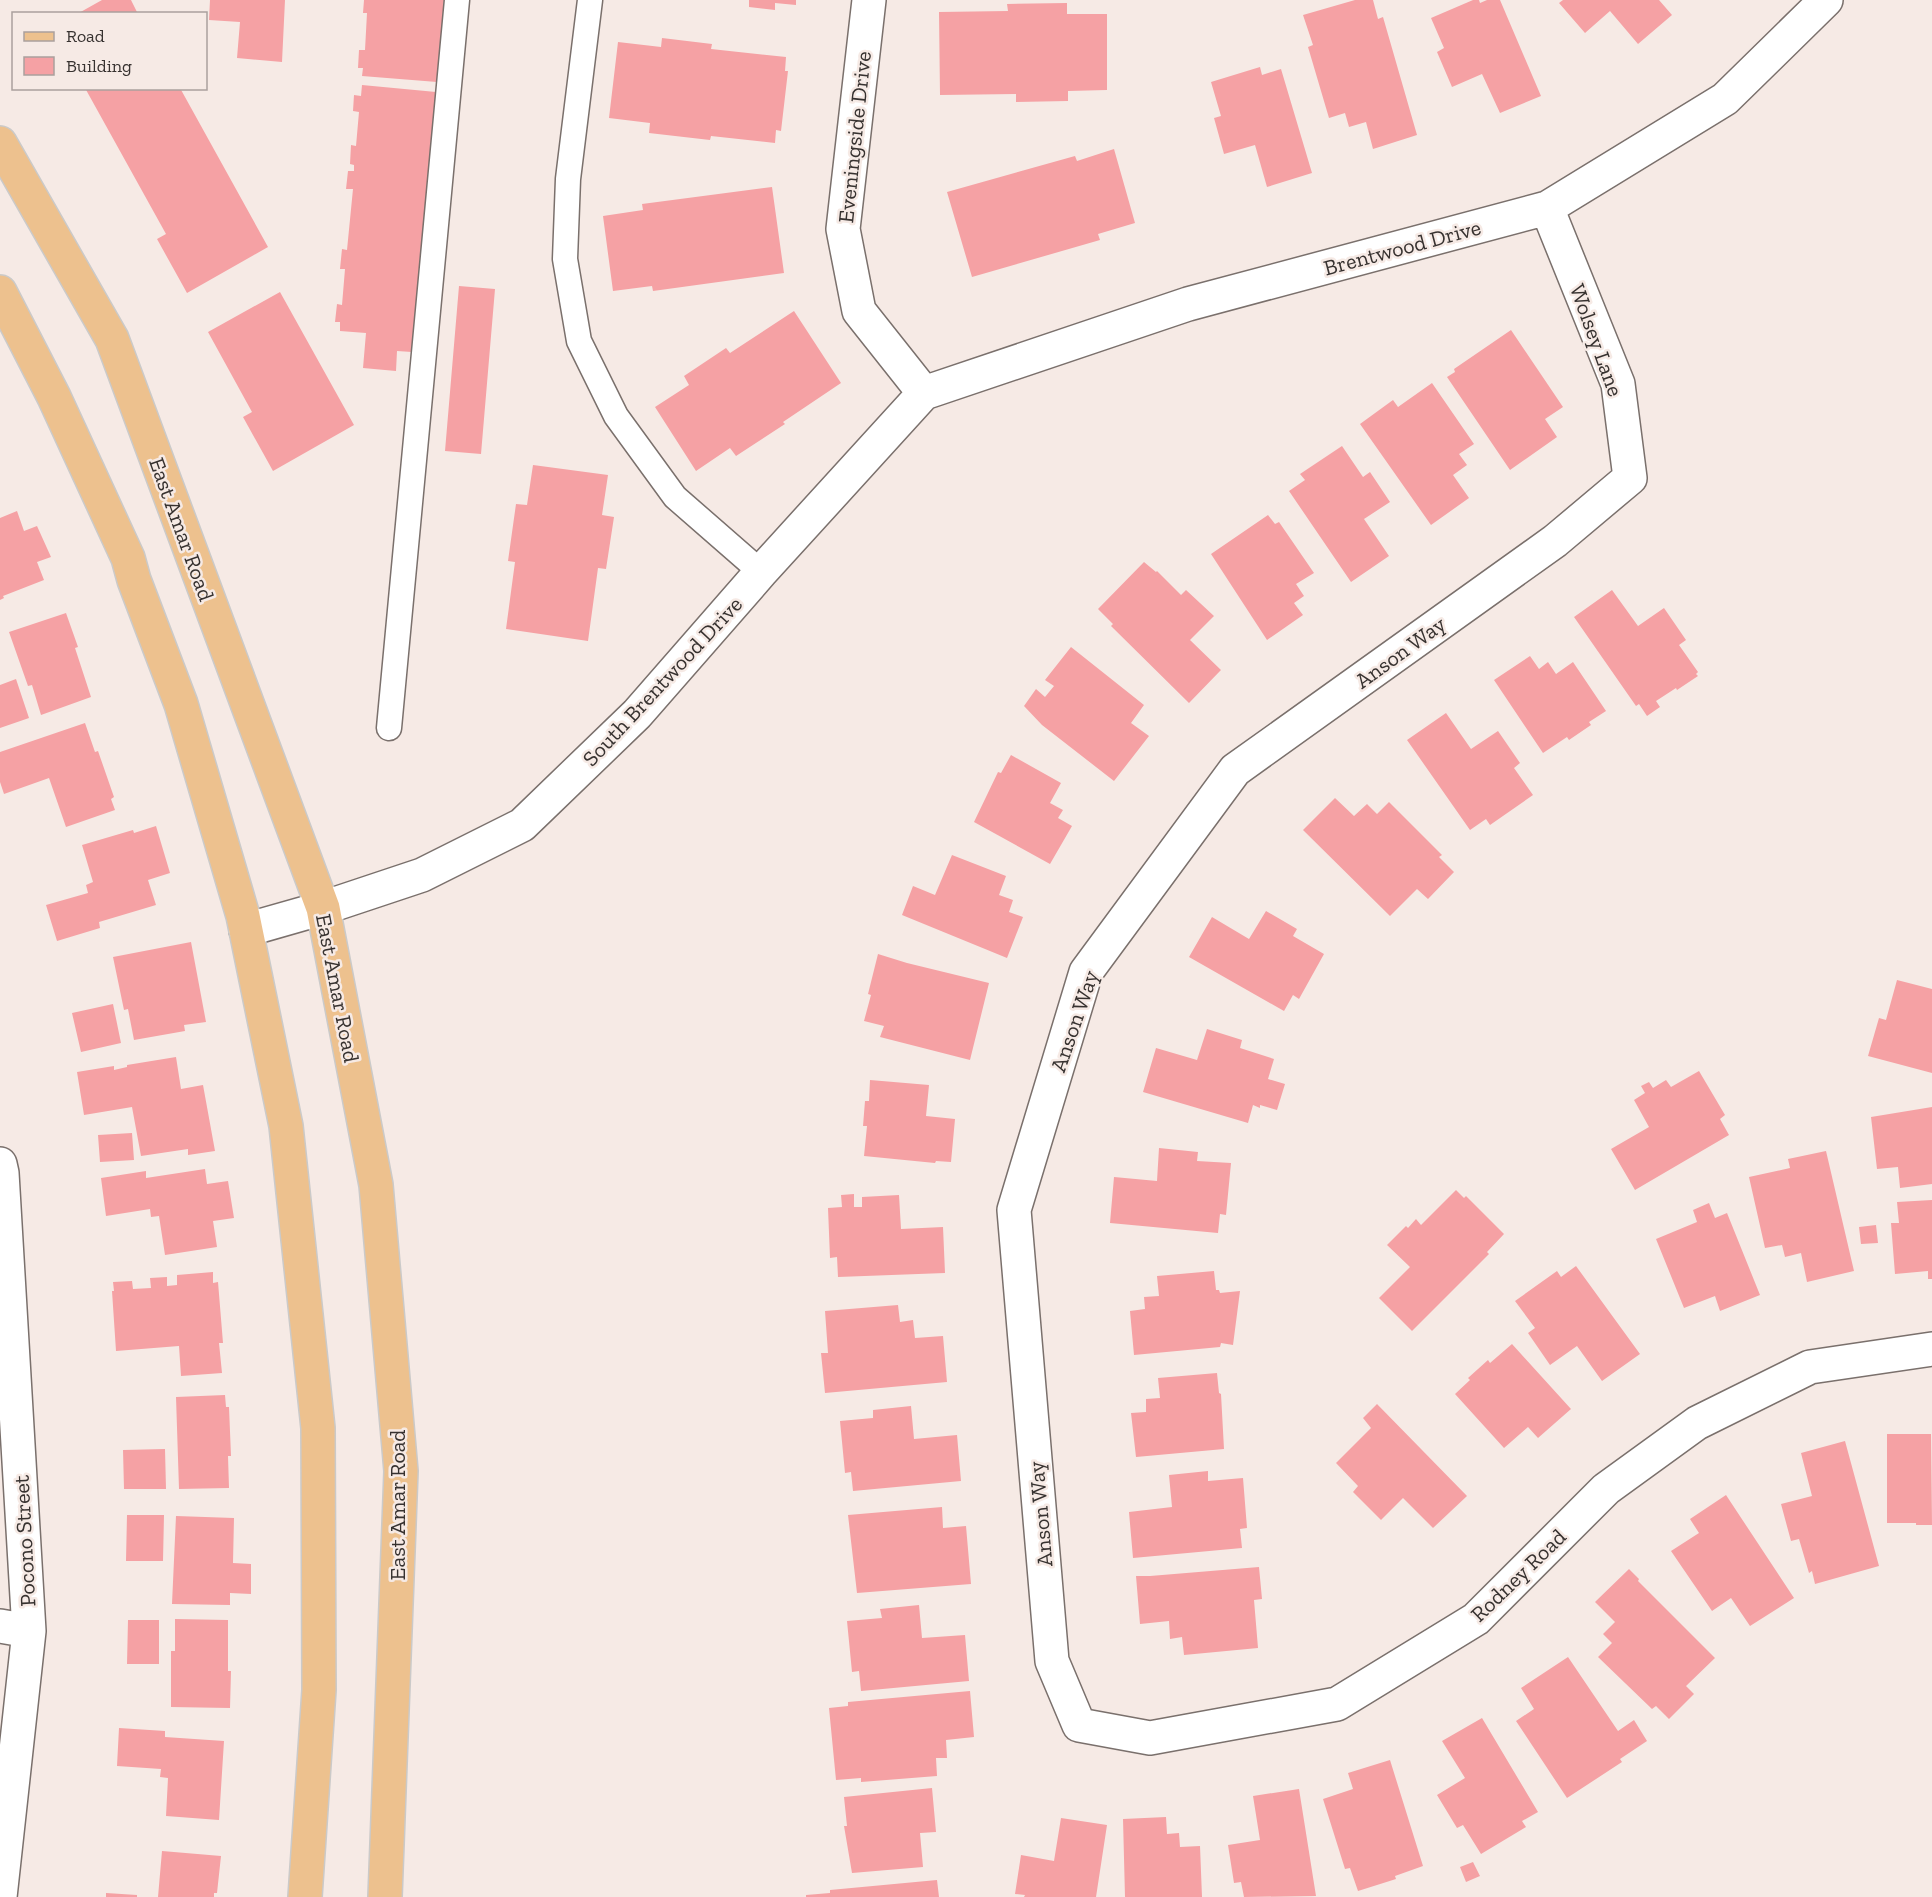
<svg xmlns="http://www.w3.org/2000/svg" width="1932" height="1897" font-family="'Zilla Slab',serif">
<rect width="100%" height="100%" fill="#f6eae5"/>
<path fill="#f5a1a4" d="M102,0H131L138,14H77Z
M210,0H285L282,62L237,58L240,22L209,20Z
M364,0H444L437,82L362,76L363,68H358L359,50H365L367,13H363Z
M749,0H796V5L775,3V10L749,7Z
M1355,0H1373L1378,19L1383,17L1417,135L1373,149L1366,122L1349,127L1345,113L1329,118L1308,47L1313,45L1303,15Z
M1473,0H1479L1480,3L1487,0H1500L1541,96L1500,113L1482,74L1452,87L1437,52L1444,48L1431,18Z
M1563,0H1659L1672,15L1638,44L1610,11L1585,33L1559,3Z
M1067,3V14H1107V90L1068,91V101L1016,102V94L940,95L939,12L1008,11L1007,4Z
M662,38L712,44L711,49L786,57L785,71H788L781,131L776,130L775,143L711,136L710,140L649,133L650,123L609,118L618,42L661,47Z
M1260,67L1262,75L1281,69L1312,173L1267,187L1255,145L1224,154L1214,118L1221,116L1211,82Z
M362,85L436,92L412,352L397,351L396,371L363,368L366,333L340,331V322H335L337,304L342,305L345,269H340L342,249L347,250L353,189H346L348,171H354V165L350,164L351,145L356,146L359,112L353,111L354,95L361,96Z
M85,88H180L268,247L187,293L157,239L166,234Z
M1114,149L1135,223L1098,234L1100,240L972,277L947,192L1075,156L1077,161Z
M772,187L784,273L653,291L652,286L613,291L603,216L643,210L642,204Z
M459,286L495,289L481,454L445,451Z
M280,292L354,425L273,471L243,417L252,412L208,332Z
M794,311L841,383L783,422L785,424L736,456L730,448L696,471L655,407L689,385L684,376L726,348L730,353Z
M1511,330L1563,407L1545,419L1557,437L1510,470L1447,377L1455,372L1454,369Z
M1432,383L1474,444L1459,454L1467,465L1453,475L1469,498L1431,525L1360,424L1393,400L1398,407Z
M1342,446L1363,477L1370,472L1390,502L1364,519L1389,556L1351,582L1289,491L1305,480L1300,474Z
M533,465L608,475L602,515L614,517L606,569L598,568L588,641L506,629L515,562L508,561L516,504L527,505Z
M17,511L24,531L37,526L51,557L37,562L44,580L3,596L4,598L0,600V518Z
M1268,515L1275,524L1279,522L1314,573L1296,584L1304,596L1294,603L1303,615L1267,640L1211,554Z
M1144,562L1156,572L1157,571L1181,595L1186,590L1214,616L1190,640L1221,670L1189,703L1111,626L1113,624L1098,609Z
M1612,590L1638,626L1664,608L1686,640L1679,645L1698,672L1696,674L1698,676L1677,690L1676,688L1656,701L1660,707L1647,716L1639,704L1636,706L1574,617Z
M66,613L78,647L75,648L91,697L41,715L32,685L28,686L9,632Z
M1071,647L1144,705L1131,723L1149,736L1114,781L1042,725L1024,706L1036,689L1045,697L1054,686L1045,680Z
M1530,656L1539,669L1548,662L1556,674L1573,662L1606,711L1589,722L1591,725L1569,740L1567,737L1543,753L1494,680Z
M16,679L29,718L0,728V685Z
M1446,713L1471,749L1498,731L1520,763L1514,768L1533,795L1490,825L1486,819L1470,830L1407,740Z
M85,723L95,752L98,751L114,797L111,799L115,810L66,827L49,778L4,794L0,782V752Z
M1011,755L1061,783L1050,803L1063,810L1058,818L1072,826L1050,864L974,822L998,772L1001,773Z
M1335,798L1354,816L1367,804L1377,814L1389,802L1442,855L1439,857L1454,872L1428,899L1417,889L1390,916L1303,830Z
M156,826L170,873L148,880L156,905L99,922L100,928L57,941L46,905L88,893L86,885L93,882L82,845L133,830L134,833Z
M952,855L1006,876L999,895L1013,900L1009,912L1023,917L1007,958L902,915L913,886L935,895Z
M1266,911L1297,929L1293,936L1324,954L1299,999L1293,995L1284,1011L1189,957L1212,917L1249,939Z
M191,942L206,1022L184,1025L185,1031L134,1040L128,1009L124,1010L113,957Z
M878,954L907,963L989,983L970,1060L880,1037L884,1026L864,1021L871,995L868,994Z
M1897,980L1932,989V1073L1868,1056L1879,1018L1886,1020Z
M113,1004L121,1043L81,1052L72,1013Z
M1207,1029L1242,1040L1240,1048L1274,1059L1268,1079L1285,1084L1277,1110L1260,1105V1108L1253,1105L1248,1123L1143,1092L1156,1048L1197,1060Z
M176,1057L181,1089L203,1085L215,1151L188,1155V1149L141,1156L132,1107L84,1115L77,1072L114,1066V1070L127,1067V1065Z
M1699,1071L1725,1115L1720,1119L1729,1135L1635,1190L1611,1149L1649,1127L1634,1100L1645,1093L1641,1086L1649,1082L1653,1088L1666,1080L1671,1087Z
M870,1080L929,1085L926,1116L955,1119L951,1162L936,1161L935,1163L864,1156L867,1126H863L865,1101H869Z
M1932,1107V1184L1900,1188L1898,1167L1877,1169L1871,1117Z
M132,1133L134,1160L100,1162L98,1135Z
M1159,1148L1198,1152L1197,1161L1231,1163L1226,1215L1220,1214L1218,1233L1110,1223L1114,1177L1157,1181Z
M1826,1151L1854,1271L1807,1282L1801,1253L1785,1257L1782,1245L1765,1248L1749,1177L1790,1168L1788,1159Z
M205,1169L207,1184L228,1181L234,1218L213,1221L217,1247L165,1255L159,1216L151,1217L150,1209L106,1216L101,1178L146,1171V1178Z
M1456,1190L1464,1198L1466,1196L1504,1234L1487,1252L1489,1254L1412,1331L1379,1298L1410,1267L1387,1245L1406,1226L1408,1228L1416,1219L1421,1225Z
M854,1194V1207H862V1197L899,1195L901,1229L943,1227L945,1273L838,1277L837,1257L830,1258L828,1208L842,1207L841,1195Z
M1932,1200V1279H1928V1271L1895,1274L1891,1223H1899L1897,1202Z
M1709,1203L1715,1218L1727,1213L1760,1295L1720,1311L1715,1296L1684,1308L1656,1239L1697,1222L1693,1210Z
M1876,1225L1878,1243L1861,1244L1859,1227Z
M1576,1266L1640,1354L1602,1381L1577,1346L1550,1365L1528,1333L1535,1328L1515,1301L1557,1271L1561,1277Z
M1214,1271L1216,1290H1219L1220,1293L1240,1291L1233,1345L1221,1343L1220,1347L1134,1355L1130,1311L1145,1309L1144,1297L1159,1296L1157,1276Z
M213,1272V1283L218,1282L223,1343H219L222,1373L181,1376L179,1346L116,1351L112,1291H114L113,1282L132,1281L133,1289L151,1288L150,1278L167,1277V1286L177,1285V1275Z
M898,1305L900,1322L913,1320L915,1338L943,1336L947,1382L825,1393L821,1353H828L825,1311Z
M1512,1344L1571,1409L1538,1438L1528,1427L1504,1448L1455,1394L1470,1380L1468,1378L1488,1360L1490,1363Z
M1217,1373L1219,1393L1221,1394L1224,1449L1136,1457L1131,1413L1146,1412V1399L1160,1398L1158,1378Z
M225,1395L226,1407H229L231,1456H228L229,1488L179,1489L176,1397Z
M1377,1404L1467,1496L1433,1528L1403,1498L1381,1520L1353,1492L1358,1486L1336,1463L1371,1428L1363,1418Z
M911,1406L914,1439L957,1435L961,1481L853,1491L851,1472L845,1473L840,1421L873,1418V1410Z
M1887,1434H1931L1932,1525H1916V1523H1887Z
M1845,1441L1879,1566L1815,1584L1812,1571L1809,1573L1799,1539L1791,1541L1781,1504L1812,1496L1801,1453Z
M165,1449L166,1489H124L123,1450Z
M1208,1471V1481L1243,1478L1247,1528L1240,1529L1242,1548L1133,1558L1129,1512L1172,1507L1169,1475Z
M1726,1495L1794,1598L1750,1626L1731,1598L1712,1611L1671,1551L1699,1533L1690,1519Z
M942,1507L943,1528L966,1526L971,1584L857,1593L848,1515Z
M127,1515H164L163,1561H126Z
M176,1516L234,1518L233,1563L251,1564V1594L230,1593V1605L172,1604Z
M1259,1567L1262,1599L1254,1600L1258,1648L1184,1655L1182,1637L1170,1639L1169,1621L1140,1624L1136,1576H1150Z
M1629,1569L1639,1579L1638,1581L1715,1658L1686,1686L1694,1694L1669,1719L1656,1706L1652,1709L1598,1657L1612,1643L1603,1634L1615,1622L1595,1602Z
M919,1605L922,1638L965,1635L969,1681L861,1691L859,1671L852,1672L847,1621L882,1618L880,1609Z
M175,1619L228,1620V1671H231L230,1708L171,1707V1651H175Z
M128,1620H159V1664H127Z
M1568,1657L1618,1731L1634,1720L1647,1741L1620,1759L1622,1762L1567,1798L1516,1721L1534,1709L1521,1688Z
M970,1691L974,1737L946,1740L947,1758H936L937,1776L861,1782V1778L836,1780L829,1708L848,1706V1702Z
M1482,1718L1538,1812L1522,1821L1526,1827L1481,1854L1463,1825L1457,1828L1437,1795L1465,1778L1442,1741Z
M119,1728L165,1731V1737L224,1741L219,1820L166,1816L168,1778L160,1777L161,1769L117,1766Z
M1390,1760L1423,1866L1395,1876L1396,1879L1358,1891L1350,1868L1345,1869L1323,1799L1353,1789L1348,1773Z
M932,1788L936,1832L920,1833L923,1867L852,1873L844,1826H847L844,1797Z
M1299,1789L1316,1896L1244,1897L1241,1882L1234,1883L1228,1845L1260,1840L1253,1796Z
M1166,1817L1167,1834L1179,1833L1180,1847L1200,1846L1202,1897H1125L1123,1819Z
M1061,1818L1107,1825L1096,1897H1024L1025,1895L1015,1894L1021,1855L1054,1861Z
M162,1851L221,1856L217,1893H214V1897H158Z
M1473,1862L1480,1876L1466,1882L1460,1867Z
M937,1880L939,1897H806V1895L830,1893V1890Z
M106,1893L137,1895V1897H106Z"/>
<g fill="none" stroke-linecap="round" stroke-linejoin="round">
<g stroke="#7a706c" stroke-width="27">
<path id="lane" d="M590,0L568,179L565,259L579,341L616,416L675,497L761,572
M389,728L457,0"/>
</g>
<g stroke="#7a706c" stroke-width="36">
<path id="street" d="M869,0L843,229L859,311L924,393
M1547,208L1618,384L1630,478L1555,541L1235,770L1086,972L1014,1210L1052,1661L1079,1725L1150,1738L1337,1704L1476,1619L1606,1489L1697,1423L1810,1367L1932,1349
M246,930L323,908L422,875L522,825L637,714L761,572L924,393L1188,304L1547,208L1725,99L1826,0
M0,1164L2,1173L29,1631L0,1897
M0,1626L29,1631"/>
</g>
<g stroke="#cbcac9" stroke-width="36">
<path id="primary" d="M0,143L112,339L323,908L376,1185L401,1471L385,1897
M0,292L54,397L128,558L134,580L181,704L243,916L286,1126L318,1428L319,1690L305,1897"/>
</g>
<use href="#lane" stroke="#fff" stroke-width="24"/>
<use href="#street" stroke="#fff" stroke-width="33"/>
<use href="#primary" stroke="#edc18e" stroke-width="33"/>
</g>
<g text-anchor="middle" stroke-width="5" stroke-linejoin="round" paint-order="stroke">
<g font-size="22" fill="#373230" stroke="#f6eae5">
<text transform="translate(854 137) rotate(-84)" y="8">Eveningside Drive</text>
<text transform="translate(1402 247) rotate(-15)" y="8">Brentwood Drive</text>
<text transform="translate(1597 340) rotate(70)" y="8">Wolsey Lane</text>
<text transform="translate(182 529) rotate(70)" y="8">East Amar Road</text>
<text transform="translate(1400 652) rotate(-36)" y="8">Anson Way</text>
<text transform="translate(662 681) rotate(-47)" y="8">South Brentwood Drive</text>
<text transform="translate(338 988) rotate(79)" y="8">East Amar Road</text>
<text transform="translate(1074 1021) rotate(-71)" y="8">Anson Way</text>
<text transform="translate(397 1505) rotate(-90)" y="8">East Amar Road</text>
<text transform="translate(1040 1514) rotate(-95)" y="8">Anson Way</text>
<text transform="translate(24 1541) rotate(-93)" y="8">Pocono Street</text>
<text transform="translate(1518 1575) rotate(-44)" y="8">Rodney Road</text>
</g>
</g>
<rect x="12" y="12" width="195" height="78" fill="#f6eae5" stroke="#aaa09d" stroke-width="1.5"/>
<rect x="24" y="32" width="30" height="9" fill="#edc18e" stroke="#aaa09d" stroke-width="1.5"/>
<text x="66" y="42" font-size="18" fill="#373230">Road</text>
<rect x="24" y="57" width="30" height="18" fill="#f5a1a4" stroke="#aaa09d" stroke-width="1.5"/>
<text x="66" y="72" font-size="18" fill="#373230">Building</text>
</svg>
